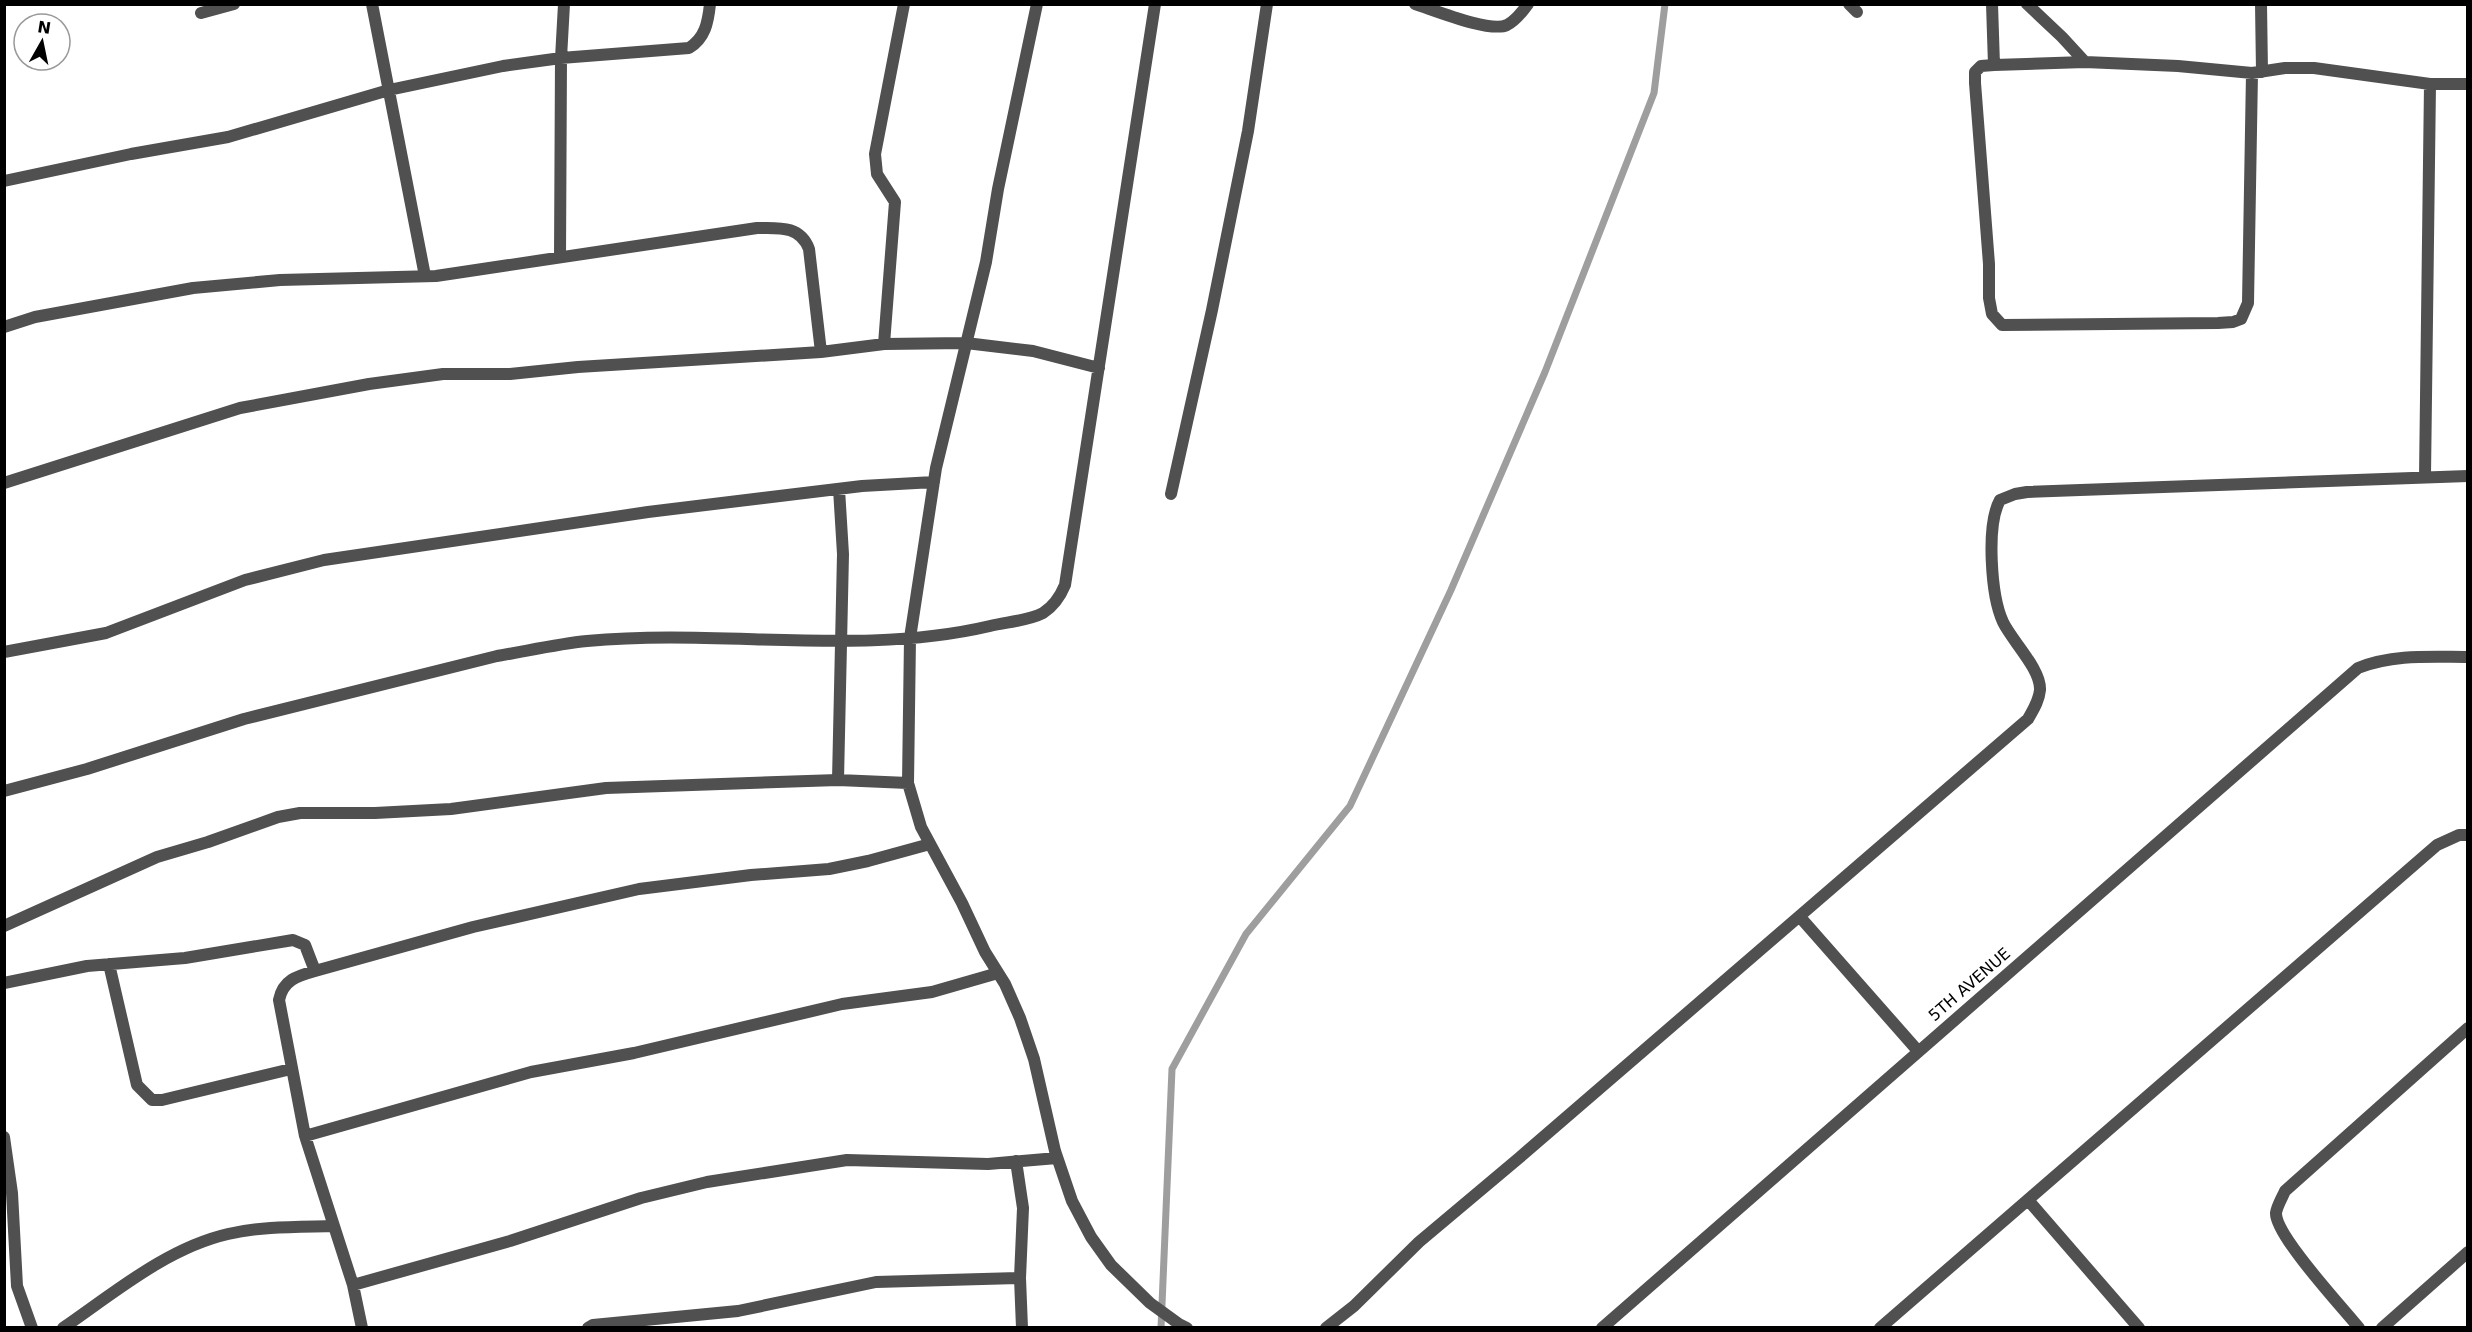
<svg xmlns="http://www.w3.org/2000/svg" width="2472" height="1332" font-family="'DejaVu Sans',sans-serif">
<rect width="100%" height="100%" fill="#fff"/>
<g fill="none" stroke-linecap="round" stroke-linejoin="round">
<path stroke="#9e9e9e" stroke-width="7" d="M1161,1328L1172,1069L1246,934L1350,806L1451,590L1545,372L1654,93L1665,4"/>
<path stroke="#505050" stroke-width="12" d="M372,4L425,276
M1037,4L998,189L986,262L936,468L910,638L908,783L921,827L962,903L985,952L1005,984L1020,1018L1034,1059L1055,1151L1072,1201L1091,1237L1111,1265L1150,1303L1179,1324L1187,1328
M1415,4C1434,10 1490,33 1507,25C1515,21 1523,11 1528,4
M1849,4L1857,12
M1992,4L1994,65L2085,62L2178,66L2252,73L2285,68H2314L2430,84
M2027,4L2062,37L2085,62
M2261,4L2262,72
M201,13L234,4
M1994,65L1981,66L1975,72V83L1989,264V298L1992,314L2002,325L2218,323L2233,322L2241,319L2248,303L2252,73
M4,181L131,154L228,137L389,90L503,66L561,58L689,48C705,38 708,23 710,4
M560,256L561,58L564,4
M4,327L35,317L193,288L280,280L436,276L757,228C778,228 800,225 809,249L821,352
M884,344L895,202L877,174L875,154L904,4
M2425,476L2430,84H2468
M4,483L240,408L369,384L443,374H510L578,367L821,352L884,344L966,343L1033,351L1099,368
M1171,494L1212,310L1248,131L1267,4
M4,652L106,633L245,580L324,560L648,512L862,486L934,482
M838,780L843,554L839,489
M4,791L87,769L244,719L497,656C527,651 557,644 587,641C721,628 858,657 990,626C1006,622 1028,621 1043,613C1054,606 1060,597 1065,585L1155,4
M1800,917L1918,1051
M4,926L157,857L208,842L278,817L300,813H375L451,809L606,788L838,780L908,783
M109,964L137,1085L152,1100H162L291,1069
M4,983L87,966L185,958L293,940L305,945L315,971
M305,1136L531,1072L634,1053L842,1004L932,992L998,973
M4,1137L12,1193L17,1286L32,1328
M1016,1161L1023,1208L1020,1278L1022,1328
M2028,1200L2139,1328
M353,1285L510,1241L641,1198L707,1182L847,1160L988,1164L1057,1158
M63,1328C114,1293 167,1248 228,1234C262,1226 298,1227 334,1226
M362,1328L353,1285L305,1136L279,1000C283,980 297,976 315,971L473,927L639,889L751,875L829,869L868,861L930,844
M588,1328L593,1325L738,1311L876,1282L1020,1278
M1326,1328L1354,1306L1419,1242L1519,1158L2028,719C2033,710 2039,701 2040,690C2041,669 2012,641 2003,622C1991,596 1986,525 2000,500L2015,494L2027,492L2468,476
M1880,1328L2437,845L2459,835H2468
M2359,1328C2343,1308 2275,1235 2276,1213C2277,1206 2282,1198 2285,1191L2468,1028
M2382,1328L2468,1252"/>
<path stroke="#505050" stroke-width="12" d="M1602,1328L2358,668C2394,654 2430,657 2468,657"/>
</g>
<g text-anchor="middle" stroke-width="4.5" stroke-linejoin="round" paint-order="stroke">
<g font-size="16" fill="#000" stroke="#fff">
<text transform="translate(1969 984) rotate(-41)" y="6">5TH AVENUE</text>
</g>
</g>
<rect width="2472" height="1332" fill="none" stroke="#000000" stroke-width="12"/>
<g transform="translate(42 42) rotate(9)"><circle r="28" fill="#ffffff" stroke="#999999" stroke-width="1.5"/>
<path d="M0-4.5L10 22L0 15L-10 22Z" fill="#000000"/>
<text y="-9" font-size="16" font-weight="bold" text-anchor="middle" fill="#000000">N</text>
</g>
</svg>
